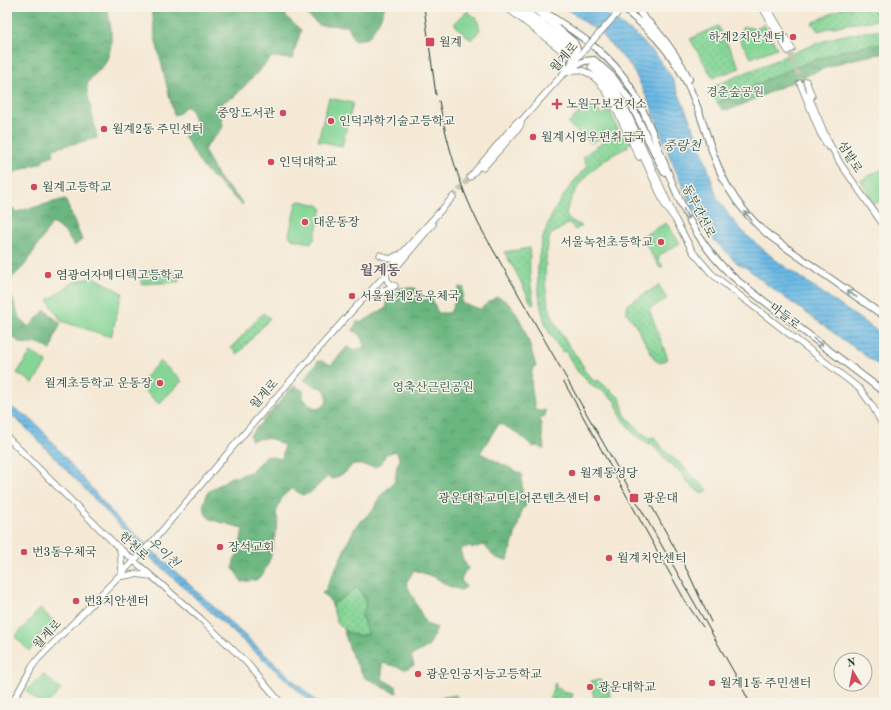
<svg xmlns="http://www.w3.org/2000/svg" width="891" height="710" font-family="'Old Standard TT','Noto Serif KR',serif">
<defs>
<pattern id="grass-dots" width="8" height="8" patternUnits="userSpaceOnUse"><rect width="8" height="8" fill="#84d596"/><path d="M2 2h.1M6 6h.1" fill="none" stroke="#6bae7b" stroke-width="1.8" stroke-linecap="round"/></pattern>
<pattern id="forest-crowns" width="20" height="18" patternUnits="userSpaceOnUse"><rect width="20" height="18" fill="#6bb67f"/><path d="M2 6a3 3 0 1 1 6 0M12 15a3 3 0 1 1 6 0" fill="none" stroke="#579569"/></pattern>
<pattern id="water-rules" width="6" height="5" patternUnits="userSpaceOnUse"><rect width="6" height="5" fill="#6ab9e5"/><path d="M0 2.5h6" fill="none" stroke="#5798ba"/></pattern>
</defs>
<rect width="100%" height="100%" fill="#f7f3e8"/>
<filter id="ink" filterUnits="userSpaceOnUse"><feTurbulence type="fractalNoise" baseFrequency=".025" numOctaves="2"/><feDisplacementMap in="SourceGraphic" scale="8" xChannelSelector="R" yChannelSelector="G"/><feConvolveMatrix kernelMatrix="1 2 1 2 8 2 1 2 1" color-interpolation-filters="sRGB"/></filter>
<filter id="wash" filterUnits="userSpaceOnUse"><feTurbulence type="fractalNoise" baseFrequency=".012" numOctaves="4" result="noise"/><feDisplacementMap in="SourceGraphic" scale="16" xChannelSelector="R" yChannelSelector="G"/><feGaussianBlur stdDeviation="0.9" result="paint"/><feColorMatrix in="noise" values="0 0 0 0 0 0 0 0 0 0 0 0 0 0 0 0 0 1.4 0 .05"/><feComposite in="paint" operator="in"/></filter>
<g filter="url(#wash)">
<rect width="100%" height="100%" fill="#f5e9d6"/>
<path fill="url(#grass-dots)" stroke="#528965" d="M844,7H875L880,15L879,20L847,24L818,31L812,23Z
M718,26L740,68L713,78L690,39Z
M884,30V53C869,56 854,58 839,63C801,76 766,95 729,110L722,109L712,95L711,89L714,86L817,43L839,36L864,32Z
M636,130H639L641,134L639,138L627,145L628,147C621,151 613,154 606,159C588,172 571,192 566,214L568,219L582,226L575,230L571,224H568L550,235C544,261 542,292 553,318C558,332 573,350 581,363L584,367L583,369L595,382L598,380L620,398L625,415L642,433L649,438L654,437L663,449L686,469L692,477L708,490L702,494L686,482C684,473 676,468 669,463C662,458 657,450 652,443L647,444L635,435L622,419L615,401L603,391L593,387L578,372L565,351L562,352C558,346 554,340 550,334C544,322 540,307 539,293C532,241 554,203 587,166L583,157C595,147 607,139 622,133L623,136Z
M530,248C529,268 530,284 534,304L532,305L515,270L504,252Z
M173,270L180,282L141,284L143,271Z
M659,285L667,299L649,309L668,359L660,363L655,360L635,324L626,312L628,304Z
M263,313L270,318L238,354L231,348Z
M357,587C363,594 370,607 361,614L368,634C356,638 346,634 338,623C335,619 334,611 332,605Z
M555,683L556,685L555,687L562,690V692L573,694L570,702L567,703H548Z"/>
<path fill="url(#forest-crowns)" stroke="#457a5a" d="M7,7H107C111,25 115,49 104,65C99,72 89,77 87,86C86,92 96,129 97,138L52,149L54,155L42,159L43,162L7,175Z
M152,7H292L285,16L301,30L292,59L272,57L234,97L224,101L220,109L223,127C219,133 206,145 204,150L218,177L243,203L242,205L206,171L200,163L183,134L197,126L191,110L188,107H184L180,113L174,115L155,37Z
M298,7H385L379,21L368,38L354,40L348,26L319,25Z
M884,44V53C869,56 854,58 839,63C801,76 766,95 729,110L722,109L717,103C726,98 736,95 745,90C784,71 840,46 884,44Z
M65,199L82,240L74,246L65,232L52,223L24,266L7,283V201L16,212Z
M7,285L20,319L29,327L45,310L61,324L55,335L51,350L39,343L31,344L20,343L12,336L7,339Z
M459,287L464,288L461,303L480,309L496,297C498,298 502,298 504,300C521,310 531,349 536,366L533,367C529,380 533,396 535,409L539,411L545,410L544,417L540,418L544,449H542L537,446L534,447L517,433L499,423L480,453L522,474V490L526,506L521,510V514L508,560C492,559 494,556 484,545L472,548L470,546L460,549L462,557L468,569L465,571L461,580L466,587L461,590L448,586L435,577L414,570L406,583L426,624L437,628L429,646L411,656L414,665L406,669L382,663V679L396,687L397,693C385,690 377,682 365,678L352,656L343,629L337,623C348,632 353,639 368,634L361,614C370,607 363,594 358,587L332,605L331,602L322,593L326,589L355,527L374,509L380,496L395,481L397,466L400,460L396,451L386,454L382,462L376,467L353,464L346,472L333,479L328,476L310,493L302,495L292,488L282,497L276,513L278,521L270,559L263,574L256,580L242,582L233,568L234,560L239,552L243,528L212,520L206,515L203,506L208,492L231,477H237L253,471V469L266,456L282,459L284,446C271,436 266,438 251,440L250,435L272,411L290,389L295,386L304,391L301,397C309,403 319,417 327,401L326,392L322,388L317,387L304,380L318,361H323L331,365L348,346L351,350L363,348C365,338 361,336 353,330L357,322H362L387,307L386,300L391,292L401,288H415L417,301L432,299L438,313H450L457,297Z"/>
<path fill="#84d596" stroke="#528965" d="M467,11L477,19L480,30L471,40L454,24Z
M764,24L777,48L751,58L738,37L743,27L756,28Z
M329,98L353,103L342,146L318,141Z
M588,103L603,115L609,109L618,130L591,143L568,124Z
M884,168V198L874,204L861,180Z
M301,201L319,205L322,208L314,240L311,243L292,239L289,235L296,204L297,202Z
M666,223L680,243L660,255L658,260L663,266L660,268L641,237Z
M94,277L122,293L111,337L61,321L48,300L74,282Z
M31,352L47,362L33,383L17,373Z
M160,361L182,381L159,404L138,385Z
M40,609L57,624L29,651L15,637Z
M43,674L61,690L48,703H40L26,691Z
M601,680V683L607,682L610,696L594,699L591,681Z
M456,695L459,703H416V702Z"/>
<path fill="url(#water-rules)" stroke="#447b8c" d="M564,7H597L636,35L656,55L672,78L699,141L717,197L729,216L746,235L777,261L884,336V369L766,284L747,268L737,263L714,240L695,215L687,196L669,155L653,111L638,79L630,65L599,32Z
M7,405L28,417L40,428L115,516L318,703H312L152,559L26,428L7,411Z"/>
</g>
<g filter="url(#ink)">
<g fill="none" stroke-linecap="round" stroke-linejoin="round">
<path stroke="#cac7b6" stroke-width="5.5" stroke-dasharray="5.5 3" stroke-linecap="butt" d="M788,46L795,67L808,94
M568,50L591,67
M635,129L639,139
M631,131L636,141
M627,133L632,143
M453,197L470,177"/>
<g stroke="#6a796d" stroke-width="7">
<path id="major" d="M506,7L560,49C566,57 564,65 564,74
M513,7L568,50
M521,7L572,46
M762,7L788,51
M767,7L792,49
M878,7L884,17
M593,64C616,82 623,104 635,129
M591,67C612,85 620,106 631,131
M564,73C569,72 575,69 579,70C603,73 618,114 627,133
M806,81L812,96
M800,83L820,133L828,147
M808,94L827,139L840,163L884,226
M639,139L673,214
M636,141L666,207L675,219L693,252L712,274L860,389L873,407L884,428
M632,143L639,157
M483,168L518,129L521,124V121
M470,177L515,124L518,121H521L587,47
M380,255L390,259L398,255
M393,265L399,264L433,224
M386,274C387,281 388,284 395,286
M368,296L395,286
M7,437L117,546L201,619L246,662L281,703
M120,549L122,572
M118,577L136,574L149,576
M12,703L32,667L38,659L154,540L249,428L343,321L386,274L403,252L453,197"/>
</g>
<g stroke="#6a796d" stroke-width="8">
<path id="highway" d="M532,7L574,42L577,49L570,67
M537,7C567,27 600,46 622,75C636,93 644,113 653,134C675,190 691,242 739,282L884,392
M621,7C649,28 668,48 685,79C704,114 709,155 729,189C740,208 754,223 771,237L884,316
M637,7C639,16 652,24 657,31C670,46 680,61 689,79
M570,67L585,61L594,60L613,77L628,98L664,172"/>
</g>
<use href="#major" stroke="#fff" stroke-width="5.5"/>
<use href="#highway" stroke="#fff" stroke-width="6"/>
<path stroke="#1f3d34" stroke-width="1" d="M424,7L436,95
M439,101C448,147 458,182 479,225L735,674L750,703
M564,382L645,529L687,604L703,627
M651,505L689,574L711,622"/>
<g stroke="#6a796d" stroke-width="7" stroke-linecap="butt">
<path id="major-bridge" d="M587,47L623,7"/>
</g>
<use href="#major-bridge" stroke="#fff" stroke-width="5.5"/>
</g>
<defs><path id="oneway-shaft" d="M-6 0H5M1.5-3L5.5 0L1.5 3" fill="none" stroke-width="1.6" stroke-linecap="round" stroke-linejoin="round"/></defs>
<g stroke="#8f9e9a">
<use href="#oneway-shaft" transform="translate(686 214) rotate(64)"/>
<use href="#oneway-shaft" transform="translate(748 216) rotate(-131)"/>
<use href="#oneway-shaft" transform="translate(852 294) rotate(-146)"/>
<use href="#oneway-shaft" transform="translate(818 342) rotate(37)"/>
</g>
</g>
<g fill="#d1495b" stroke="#f7f3e8" stroke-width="1.5">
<circle cx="793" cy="37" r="4"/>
<rect x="425" y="37" width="10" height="10" rx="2"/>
<path d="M555 98h4v4h4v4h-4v4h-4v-4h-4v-4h4z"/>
<circle cx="283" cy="113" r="4"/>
<circle cx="331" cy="121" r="4"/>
<circle cx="104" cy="129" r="4"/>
<circle cx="533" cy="137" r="4"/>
<circle cx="271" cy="162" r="4"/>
<circle cx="34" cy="187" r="4"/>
<circle cx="305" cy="222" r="4"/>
<circle cx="661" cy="242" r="4"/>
<circle cx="48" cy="275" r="4"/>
<circle cx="352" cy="296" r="4"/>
<circle cx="160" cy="383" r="4"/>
<circle cx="572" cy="473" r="4"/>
<circle cx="597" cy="498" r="4"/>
<rect x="629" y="493" width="10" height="10" rx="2"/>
<circle cx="220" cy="547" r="4"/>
<circle cx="24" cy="552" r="4"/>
<circle cx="609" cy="558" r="4"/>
<circle cx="76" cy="601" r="4"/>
<circle cx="418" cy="674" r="4"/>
<circle cx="712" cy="683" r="4"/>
<circle cx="590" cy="687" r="4"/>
</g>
<g text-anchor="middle" stroke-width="3" stroke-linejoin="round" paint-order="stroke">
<g font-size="12" fill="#1f3d34" stroke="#f7f3e8" text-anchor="start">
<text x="785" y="41" text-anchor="end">하계2치안센터</text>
<text x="439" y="46">월계</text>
<text x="566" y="108">노원구보건지소</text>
<text x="275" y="117" text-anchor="end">중앙도서관</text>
<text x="339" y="125">인덕과학기술고등학교</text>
<text x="112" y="133">월계2동 주민센터</text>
<text x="541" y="141">월계시영우편취급국</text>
<text x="279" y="166">인덕대학교</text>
<text x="42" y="191">월계고등학교</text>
<text x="313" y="226">대운동장</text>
<text x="653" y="246" text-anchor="end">서울녹천초등학교</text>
<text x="56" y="279">염광여자메디텍고등학교</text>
<text x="360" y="300">서울월계2동우체국</text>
<text x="152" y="387" text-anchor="end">월계초등학교 운동장</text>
<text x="580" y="477">월계동성당</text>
<text x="589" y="502" text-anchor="end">광운대학교미디어콘텐츠센터</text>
<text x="643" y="502">광운대</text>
<text x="228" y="551">장석교회</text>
<text x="32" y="556">번3동우체국</text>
<text x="617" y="562">월계치안센터</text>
<text x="84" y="605">번3치안센터</text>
<text x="426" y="678">광운인공지능고등학교</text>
<text x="720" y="687">월계1동 주민센터</text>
<text x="598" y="691">광운대학교</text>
</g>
<g font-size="12" fill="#1f3d34" stroke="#f7f3e8">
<text transform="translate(564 57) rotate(-49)" y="4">월계로</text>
<text transform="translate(850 157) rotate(58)" y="4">섬밭로</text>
<text transform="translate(699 211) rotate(63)" y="4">동부간선로</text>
<text transform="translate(785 316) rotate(38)" y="4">마들로</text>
<text transform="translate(264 394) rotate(-48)" y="4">월계로</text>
<text transform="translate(134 546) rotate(43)" y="4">한천로</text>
<text transform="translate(47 634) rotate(-47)" y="4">월계로</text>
</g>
<g font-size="12" fill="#335b48" stroke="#f7f3e8">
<text x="735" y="96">경춘숲공원</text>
<text x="433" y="391">영축산근린공원</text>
</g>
<g font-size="13" font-style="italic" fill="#325c60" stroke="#f7f3e8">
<text x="682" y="150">중랑천</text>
<text transform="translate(164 552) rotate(43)" y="5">우이천</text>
</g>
<g font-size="14" font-weight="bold" fill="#675f68" stroke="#f7f3e8">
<text x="380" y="275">월계동</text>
</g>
</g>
<rect width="891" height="710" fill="none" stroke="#f7f3e8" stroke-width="24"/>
<g transform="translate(853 672) rotate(350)"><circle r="19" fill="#f7f3e8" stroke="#a1aaa0"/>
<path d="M0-3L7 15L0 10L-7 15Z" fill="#d1495b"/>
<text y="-6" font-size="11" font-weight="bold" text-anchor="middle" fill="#1f3d34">N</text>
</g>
</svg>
